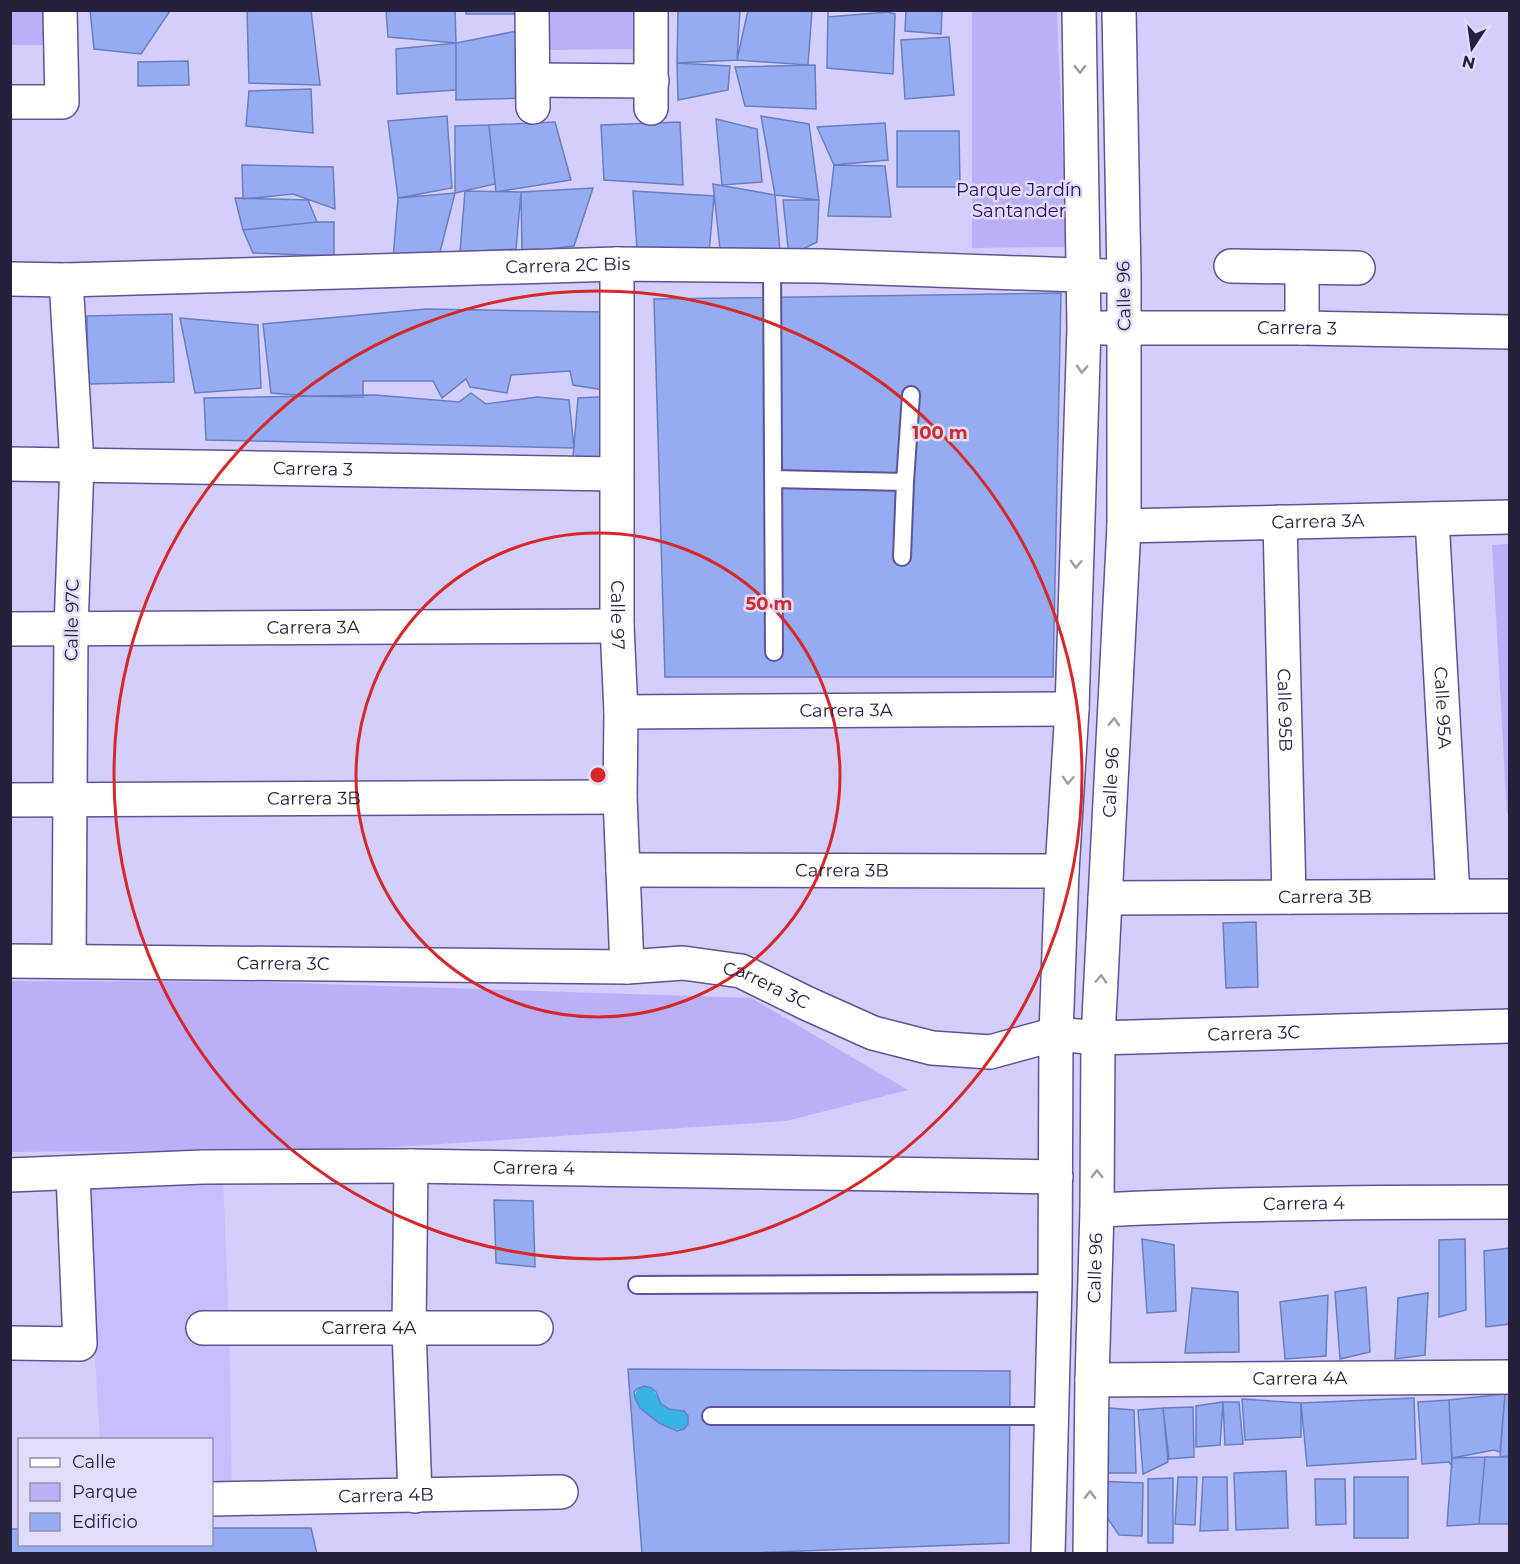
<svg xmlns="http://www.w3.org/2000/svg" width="1520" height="1564" font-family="Montserrat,sans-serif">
<rect width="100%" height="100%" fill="#d3cefb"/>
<path fill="#c7beff" d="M89,1173L223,1177L229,1325L232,1496H212V1440L100,1439L93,1324Z"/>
<path fill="#bab0f9" d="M10,11H44L45,45H11Z
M544,11H636L637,49L545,50Z
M972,11H1057L1067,247L972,248Z
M1509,544L1510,813H1507L1492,545Z
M11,981L262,982L751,998L908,1090L786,1121L366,1149L11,1152Z"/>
<path fill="#37b3e5" d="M644,1386C661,1390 655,1404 669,1409C673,1410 679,1410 684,1411C687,1414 689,1419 688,1424C680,1446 611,1398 644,1386Z"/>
<path fill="#96acf2" stroke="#6a7ec0" stroke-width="1.5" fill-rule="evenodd" d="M90,10H155L170,11L141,54L94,49Z
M247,10H311L320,85L249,83Z
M386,10H455L456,43L388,37Z
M466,10H515L514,14H466Z
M678,10H740L737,60L677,63Z
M748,10H812L808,65L737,60Z
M828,10H881L895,14L893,74L827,68Z
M828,10H888V12L828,17Z
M906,10H942L941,34L905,31Z
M522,30L524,98L456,100V43Z
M949,37L954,95L905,99L901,40Z
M456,43V90L397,94L396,49Z
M188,61L189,85L138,86V62Z
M677,63L730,66L728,90L678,100Z
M815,65L816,109L745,106L735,67Z
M311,89L313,133L246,126L249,91Z
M447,116L452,188L398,198L388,121Z
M761,116L809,124L819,200L775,195Z
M716,119L757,129L762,182L722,185Z
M555,122L571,180L496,192L489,125Z
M680,122L683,185L604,180L601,125Z
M885,123L888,160L834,165L817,127Z
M489,125L495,184L455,193V126Z
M897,131H959L960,187H897Z
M242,165L333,167L335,209L293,194L243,199Z
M834,165L885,166L891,217L828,216Z
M713,184L775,195L781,262L721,258Z
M593,188L574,246L522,252L521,192Z
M465,191L521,192L516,249L460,252Z
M633,191L714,196L709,253L637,249Z
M455,193L439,256L393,259L398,198Z
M235,198L308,200L317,222L243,230Z
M783,200H819L817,242L789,256Z
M317,222H334V256L253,253L243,230Z
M1061,293L1053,677H665L654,299Z
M426,309L603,312L604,390L573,385L570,371L511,375L507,393L470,387L466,379L442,398L433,381H363V397L308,396L271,393L263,324Z
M172,314L174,382L88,384L87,316Z
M180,318L258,325L261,388L195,393Z
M471,393L486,404L537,397L569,400L574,448L206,440L204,398L375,395L459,402Z
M616,396L614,457H573L578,398Z
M1256,922L1258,987L1226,988L1223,923Z
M494,1200L533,1201L535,1267L496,1263Z
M1142,1239L1174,1245L1176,1311L1147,1313Z
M1465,1239L1466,1310L1439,1317V1240Z
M1510,1248V1324L1486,1327L1484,1251Z
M1366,1287L1370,1352L1340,1359L1335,1292Z
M1192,1288L1238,1292L1239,1352L1185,1353Z
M1428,1293L1425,1355L1395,1359L1398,1298Z
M1328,1295L1326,1356L1285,1359L1280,1302Z
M628,1369L1010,1371L1009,1543L724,1554H642ZM644,1386L651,1388L656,1392L661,1404L669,1409L684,1411L688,1416V1424L684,1429L677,1431L659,1423L640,1408L635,1398L634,1392L637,1389Z
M1505,1394H1510V1456L1500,1457Z
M1505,1394L1500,1452L1494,1450L1452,1458L1449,1400Z
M1414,1398L1416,1459L1307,1466L1301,1403Z
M1242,1399L1301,1403V1437L1245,1440Z
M1449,1400L1452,1466L1449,1462L1422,1464L1418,1402Z
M1223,1402H1239L1243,1444L1225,1445Z
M1223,1402L1220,1445L1196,1447V1406Z
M1096,1407L1134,1410L1136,1473H1101Z
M1193,1407L1194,1457L1169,1459L1163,1408Z
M1163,1408L1168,1462L1143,1474L1138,1410Z
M1485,1457H1510V1524H1479Z
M1485,1457L1479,1524L1447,1526L1452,1458Z
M1286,1471L1288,1528L1236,1530L1234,1473Z
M1178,1477H1197L1195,1525L1175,1524Z
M1203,1477H1227L1228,1530L1200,1531Z
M1354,1477H1408V1538H1354Z
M1173,1478V1543H1148V1479Z
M1315,1479H1345L1346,1524L1316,1525Z
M1097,1481L1143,1483L1142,1536L1119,1535L1096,1501Z
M212,1528H311L317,1554H10V1529H20V1544H212Z"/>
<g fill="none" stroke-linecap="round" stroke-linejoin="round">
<g stroke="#5e5394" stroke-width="20">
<path id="lane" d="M772,265L774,652
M773,479L905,482L911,395
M902,557L905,482
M637,1285L1055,1283
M711,1416H1052"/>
</g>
<g stroke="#5e5394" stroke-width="36">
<g id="street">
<path d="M532,10L533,107"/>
<path d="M651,10V108"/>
<path d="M533,80L652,81"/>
<path d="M10,102H62L60,10"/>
<path id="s1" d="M617,264V626L621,712L620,797L627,967"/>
<path d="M1231,266L1358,268"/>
<path d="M1302,267V328"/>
<path id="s2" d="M10,279L66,280L617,264L821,266L1106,276"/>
<path d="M66,280L77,464L71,628L69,961"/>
<path id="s3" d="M1103,328H1302L1510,332"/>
<path id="s4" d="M10,464L616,474"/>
<path id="s5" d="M1432,519L1453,896"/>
<path id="s6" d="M1280,522L1289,897"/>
<path id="s7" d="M1124,526L1510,517"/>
<path id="s8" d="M10,629L617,626"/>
<path id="s9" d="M621,712L1072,709"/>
<path id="s10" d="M10,800L620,797"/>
<path id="s11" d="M623,870L1062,871"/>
<path id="s12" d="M1105,898L1510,896"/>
<path id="s13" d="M10,961L627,967L683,963L741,971L806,1003L873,1033L932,1048L990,1052L1056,1034L1098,1038L1510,1026"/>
<path d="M411,1166L409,1328L415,1496"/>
<path id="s14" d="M10,1175L203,1167L411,1166L1056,1177"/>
<path id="s15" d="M1097,1210C1235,1203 1372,1202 1510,1202"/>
<path id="s16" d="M203,1328H536"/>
<path d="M10,1343L80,1344L73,1174"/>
<path id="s17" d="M1092,1380L1510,1377"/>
<path id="s18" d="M212,1499L561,1492"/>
<path d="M1048,1554L1055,1283L1056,1034L1062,871L1072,709L1084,328L1079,10"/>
<path id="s19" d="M1090,1554L1092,1380L1097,1210L1098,1038L1124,526V276L1119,10"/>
</g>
</g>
<use href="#lane" stroke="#fff" stroke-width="16"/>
<use href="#street" stroke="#fff" stroke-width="33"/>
</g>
<defs><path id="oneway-chevron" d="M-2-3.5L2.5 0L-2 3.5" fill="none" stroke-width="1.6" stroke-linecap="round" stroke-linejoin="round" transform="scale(1.5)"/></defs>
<g stroke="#9d9ba8">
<use href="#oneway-chevron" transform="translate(1080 69) rotate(89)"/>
<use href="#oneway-chevron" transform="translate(1082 369) rotate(92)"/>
<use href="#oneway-chevron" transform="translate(1076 564) rotate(92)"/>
<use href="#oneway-chevron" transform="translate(1114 722) rotate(-87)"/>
<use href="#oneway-chevron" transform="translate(1068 780) rotate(93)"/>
<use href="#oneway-chevron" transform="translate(1101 979) rotate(-87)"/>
<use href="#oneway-chevron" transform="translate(1097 1174) rotate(-90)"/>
<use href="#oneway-chevron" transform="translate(1090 1495) rotate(-89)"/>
</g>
<g fill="none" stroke="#d62828" stroke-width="3">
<circle cx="598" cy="775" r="242"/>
<circle cx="598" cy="775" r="484"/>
</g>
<g text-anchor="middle" stroke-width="5" stroke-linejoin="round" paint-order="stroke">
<g font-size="18" fill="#2f066d" stroke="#e0ddfb">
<text x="1019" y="196">Parque Jardín<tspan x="1019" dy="21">Santander</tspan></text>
</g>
<g font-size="18" fill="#25213d" stroke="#e0ddfb">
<text dy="6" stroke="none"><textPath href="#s2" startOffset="558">Carrera 2C Bis</textPath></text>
<text transform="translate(1124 296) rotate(-91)" y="6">Calle 96</text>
<text dy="6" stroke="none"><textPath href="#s3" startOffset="194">Carrera 3</textPath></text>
<text dy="6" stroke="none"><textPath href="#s4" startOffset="303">Carrera 3</textPath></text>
<text dy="6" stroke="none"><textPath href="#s7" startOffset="194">Carrera 3A</textPath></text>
<text dy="6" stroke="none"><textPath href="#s1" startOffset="351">Calle 97</textPath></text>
<text transform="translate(72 620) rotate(-89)" y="6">Calle 97C</text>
<text dy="6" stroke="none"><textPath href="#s8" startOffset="303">Carrera 3A</textPath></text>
<text dy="6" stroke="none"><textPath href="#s5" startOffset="189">Calle 95A</textPath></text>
<text dy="6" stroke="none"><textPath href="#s6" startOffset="188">Calle 95B</textPath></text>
<text dy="6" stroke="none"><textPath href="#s9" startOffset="225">Carrera 3A</textPath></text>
<text dy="6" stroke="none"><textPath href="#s19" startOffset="772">Calle 96</textPath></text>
<text dy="6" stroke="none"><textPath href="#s10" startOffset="304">Carrera 3B</textPath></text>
<text dy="6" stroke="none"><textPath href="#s11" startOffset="219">Carrera 3B</textPath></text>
<text dy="6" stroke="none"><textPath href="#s12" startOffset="220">Carrera 3B</textPath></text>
<text dy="6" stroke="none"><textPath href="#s13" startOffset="273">Carrera 3C</textPath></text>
<text dy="6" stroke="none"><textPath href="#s13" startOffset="760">Carrera 3C</textPath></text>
<text dy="6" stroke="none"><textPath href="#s13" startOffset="1263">Carrera 3C</textPath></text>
<text dy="6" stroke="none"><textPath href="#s14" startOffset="524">Carrera 4</textPath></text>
<text dy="6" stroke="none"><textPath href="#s15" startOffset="207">Carrera 4</textPath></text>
<text dy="6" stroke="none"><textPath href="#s19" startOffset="286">Calle 96</textPath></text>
<text dy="6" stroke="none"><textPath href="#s16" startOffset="166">Carrera 4A</textPath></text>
<text dy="6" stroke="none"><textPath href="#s17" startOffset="208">Carrera 4A</textPath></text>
<text dy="6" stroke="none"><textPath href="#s18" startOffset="174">Carrera 4B</textPath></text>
</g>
</g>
<circle cx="598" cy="775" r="9" fill="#d62828" stroke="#e0ddfb" stroke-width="3"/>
<g font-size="18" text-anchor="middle" font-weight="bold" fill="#d62828" stroke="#e0ddfb" stroke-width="5" stroke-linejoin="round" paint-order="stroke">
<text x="940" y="439">100 m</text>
<text x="769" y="610">50 m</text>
</g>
<rect width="1520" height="1564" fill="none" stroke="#25213d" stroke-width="24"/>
<rect x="18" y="1438" width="195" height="108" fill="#e0ddfb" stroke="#9592af" stroke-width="1.5"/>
<rect x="30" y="1458" width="30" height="9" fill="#ffffff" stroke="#9592af" stroke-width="1.5"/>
<text x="72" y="1468" font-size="18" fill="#25213d">Calle</text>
<rect x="30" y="1483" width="30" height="18" fill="#bab0f9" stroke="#9592af" stroke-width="1.5"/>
<text x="72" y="1498" font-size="18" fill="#25213d">Parque</text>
<rect x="30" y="1513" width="30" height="18" fill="#96acf2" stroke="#9592af" stroke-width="1.5"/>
<text x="72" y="1528" font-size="18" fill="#25213d">Edificio</text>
<g transform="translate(1472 48) rotate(193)" stroke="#e0ddfb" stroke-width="4.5" paint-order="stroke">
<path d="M0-4.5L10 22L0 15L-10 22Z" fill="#25213d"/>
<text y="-9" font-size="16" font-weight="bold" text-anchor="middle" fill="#25213d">N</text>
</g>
</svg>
